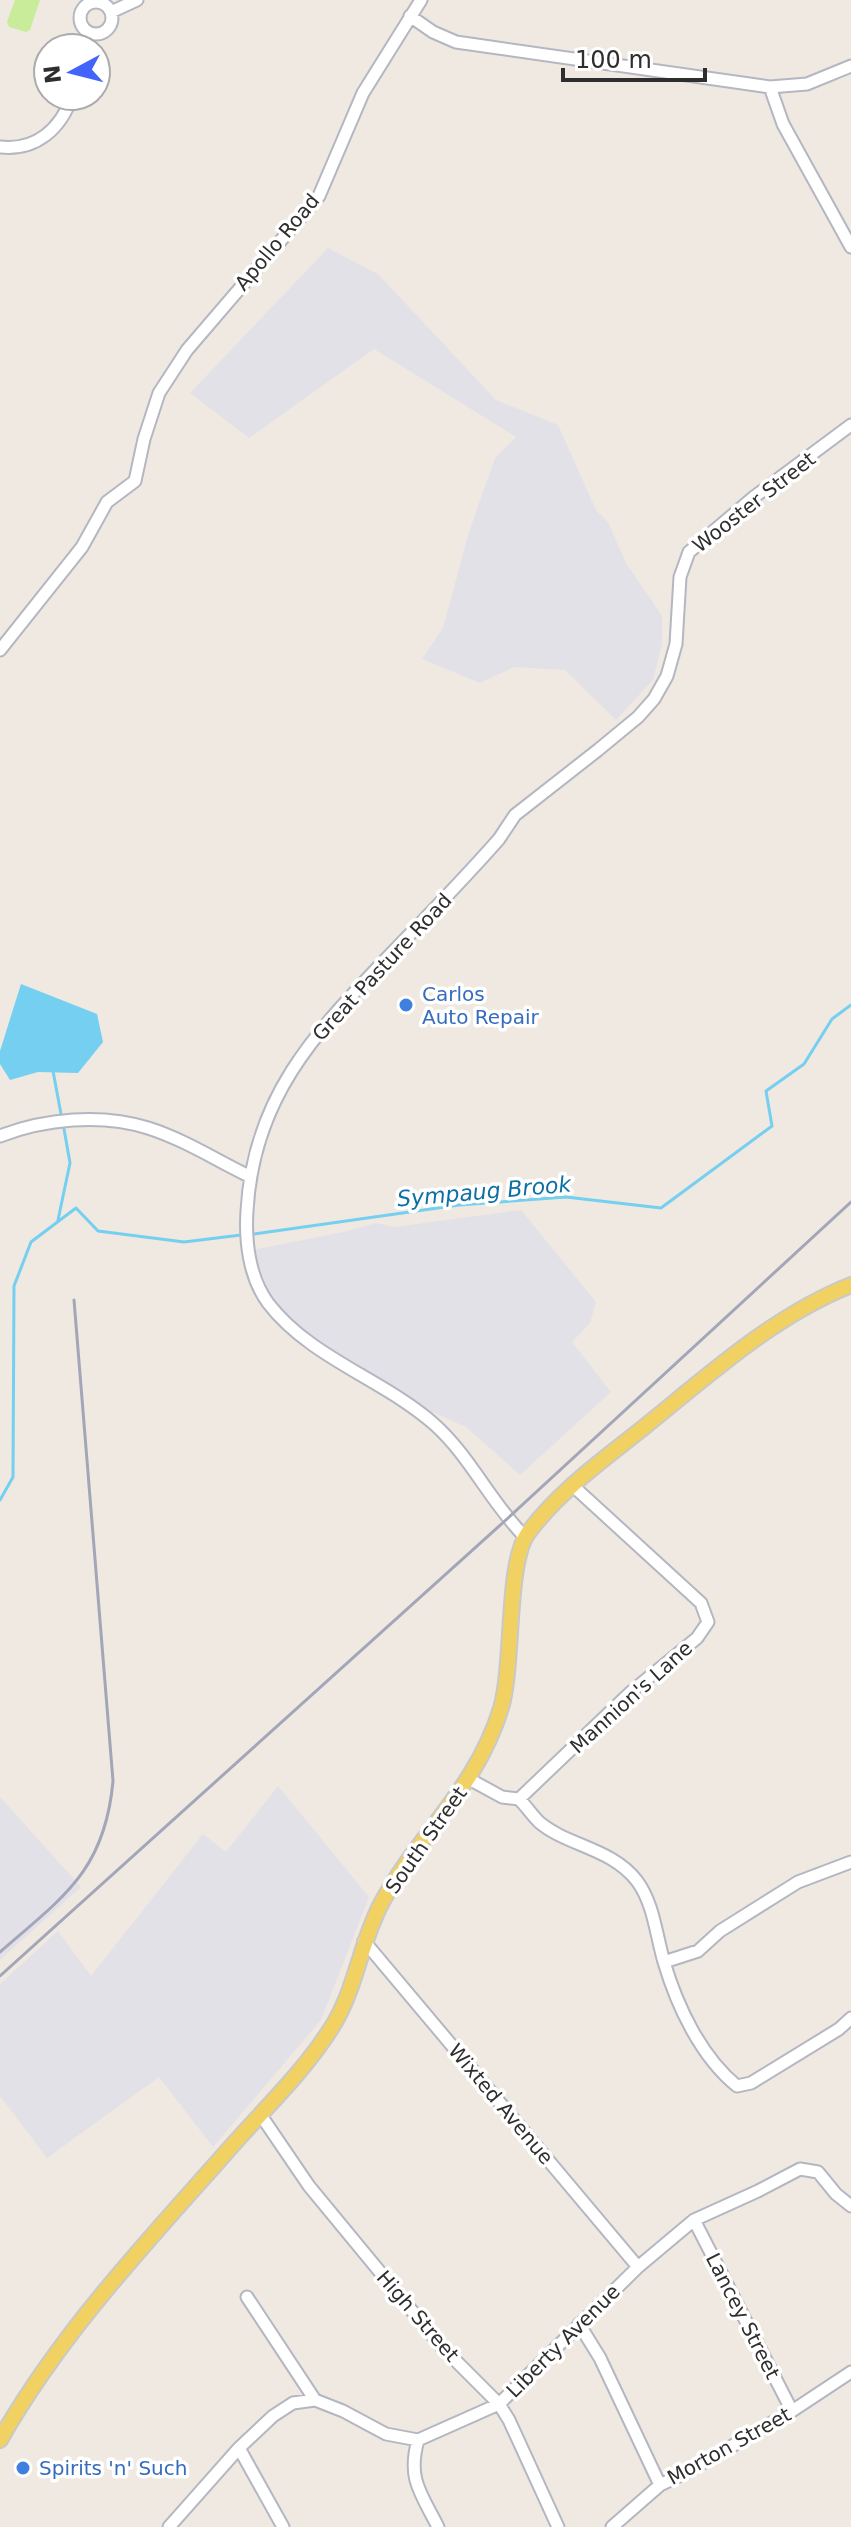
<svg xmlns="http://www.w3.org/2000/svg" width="851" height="2527" font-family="'DejaVu Sans',sans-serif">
<rect width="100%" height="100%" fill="#efe9e1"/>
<path fill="#e3e1e8" d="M328,248L378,274L496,400L558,425L596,510L608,522L626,563L662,616V644L653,680L616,720L565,670L514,667L480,683L422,659L443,628L469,532L495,458L516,437L374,349L249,438L190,393Z
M521,1210L596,1302L590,1323L572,1342L611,1392L520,1475L466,1427L428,1410L298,1332L274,1307L253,1250L343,1232L376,1223L394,1227Z
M278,1786L369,1897L321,2020L213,2147L159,2077L47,2158L0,2096V1984L58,1931L91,1976L203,1834L226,1852Z
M0,1797L81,1887L0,1960Z"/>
<path fill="#c9ec9a" d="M15,0H40L30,30L26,32L9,27L7,22Z"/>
<path fill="#75cff0" d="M21,984L97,1014L103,1042L78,1073L38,1072L10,1080L0,1064V1051Z"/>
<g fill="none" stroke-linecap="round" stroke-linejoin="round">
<path stroke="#75cff0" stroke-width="3" d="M53,1071L61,1114
M58,1220L70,1163L64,1129
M254,1234L459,1205L566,1197L661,1208L772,1126L766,1091L804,1064L832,1019L851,1005
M0,1500L13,1477L14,1286L31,1242L76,1208L98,1231L184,1242L241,1235"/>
<g stroke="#b4b7c1" stroke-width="15">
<path id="minor" d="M80 18a16 16 0 1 1 32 0a16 16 0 1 1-32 0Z
M111,12L137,0
M410,16L433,32L456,42L770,87L807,84L851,66
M770,87L783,124L851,247
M0,147C36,151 61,129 72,96
M0,650L82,547L107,502L135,481L144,439L159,393L187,350L319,196L363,93L421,0
M0,1136C44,1119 101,1113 148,1128C183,1139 216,1160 249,1176
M525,1537C491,1503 470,1456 434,1424C383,1379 310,1358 268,1303C249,1277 245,1241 247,1211C253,1099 313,1035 387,958C425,919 463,880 499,839L515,815L598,750L638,717L654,699L667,676L676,644L680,577L689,552L754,497L851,425
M469,1779L502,1797L519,1799L631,1692L697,1638L708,1622L701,1603L572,1485
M519,1799C526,1806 532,1815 539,1822C567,1846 612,1848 637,1881C654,1904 656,1935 664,1962C677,2006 701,2057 737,2086L751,2083L839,2029L851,2018
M364,1941L638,2267
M664,1962L698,1951L720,1931L798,1882L851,1862
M260,2114L309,2186L441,2346L499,2404L509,2420L558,2527
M694,2220L792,2411
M247,2297L315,2400
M579,2324L600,2358L660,2485
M418,2440C407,2479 421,2493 438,2527
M239,2448L283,2527
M169,2527L239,2448L273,2416L293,2403L315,2400L343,2411L386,2434L418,2440L499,2404L638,2267L694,2220L758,2191L800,2169L818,2172L836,2194L851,2206
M612,2527L660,2485L689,2471L792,2411L851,2372"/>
</g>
<g stroke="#c9c9c9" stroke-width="18">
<path id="major" d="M0,2440C62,2331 148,2241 230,2148C266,2107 307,2069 335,2022C356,1986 361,1942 381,1904C418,1834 476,1790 501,1708C514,1665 506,1563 528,1533C559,1491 603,1460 643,1428C709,1375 773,1316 851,1285"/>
</g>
<use href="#minor" stroke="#fff" stroke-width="11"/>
<use href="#major" stroke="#f2d163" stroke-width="14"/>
<path stroke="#a3a6b8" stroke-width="3" d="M0,1952C63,1897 105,1871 113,1781L74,1300
M0,1976L507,1519L851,1202"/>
</g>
<g fill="#3f7fe0" stroke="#fff" stroke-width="3">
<circle cx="406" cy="1005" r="8"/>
<circle cx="23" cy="2468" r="8"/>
</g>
<g text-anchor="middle" stroke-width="7" stroke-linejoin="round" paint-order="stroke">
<g font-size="20" fill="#2e2e2e" stroke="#fff">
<text transform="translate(277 242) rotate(-50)" y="7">Apollo Road</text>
<text transform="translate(754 502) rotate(-38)" y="7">Wooster Street</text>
<text transform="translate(382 967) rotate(-47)" y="7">Great Pasture Road</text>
<text transform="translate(631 1697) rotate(-42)" y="7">Mannion's Lane</text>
<text transform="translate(426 1840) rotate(-55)" y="7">South Street</text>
<text transform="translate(501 2104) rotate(50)" y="7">Wixted Avenue</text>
<text transform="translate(418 2316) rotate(49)" y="7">High Street</text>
<text transform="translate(743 2316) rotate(63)" y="7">Lancey Street</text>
<text transform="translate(563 2341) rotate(-45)" y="7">Liberty Avenue</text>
<text transform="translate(729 2446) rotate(-29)" y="7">Morton Street</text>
</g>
<g font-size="20" fill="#366cbe" stroke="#fff" text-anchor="start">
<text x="422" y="1001">Carlos<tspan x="422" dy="23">Auto Repair</tspan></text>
<text x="39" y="2475">Spirits 'n' Such</text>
</g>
<g font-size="22" font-style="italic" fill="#0d6fa3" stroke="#fff">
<text transform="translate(484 1191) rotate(-5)" y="8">Sympaug Brook</text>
</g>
</g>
<g transform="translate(72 72) rotate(263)"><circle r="38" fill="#ffffff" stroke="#ababab" stroke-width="2"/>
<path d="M0-6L14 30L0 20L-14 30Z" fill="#4264fb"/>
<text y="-12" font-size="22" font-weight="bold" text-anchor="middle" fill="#2e2e2e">N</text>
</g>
<path d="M563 68v12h142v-12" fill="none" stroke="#2e2e2e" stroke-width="4"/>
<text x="575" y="68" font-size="24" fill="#2e2e2e" stroke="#ffffff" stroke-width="6" paint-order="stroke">100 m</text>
</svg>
